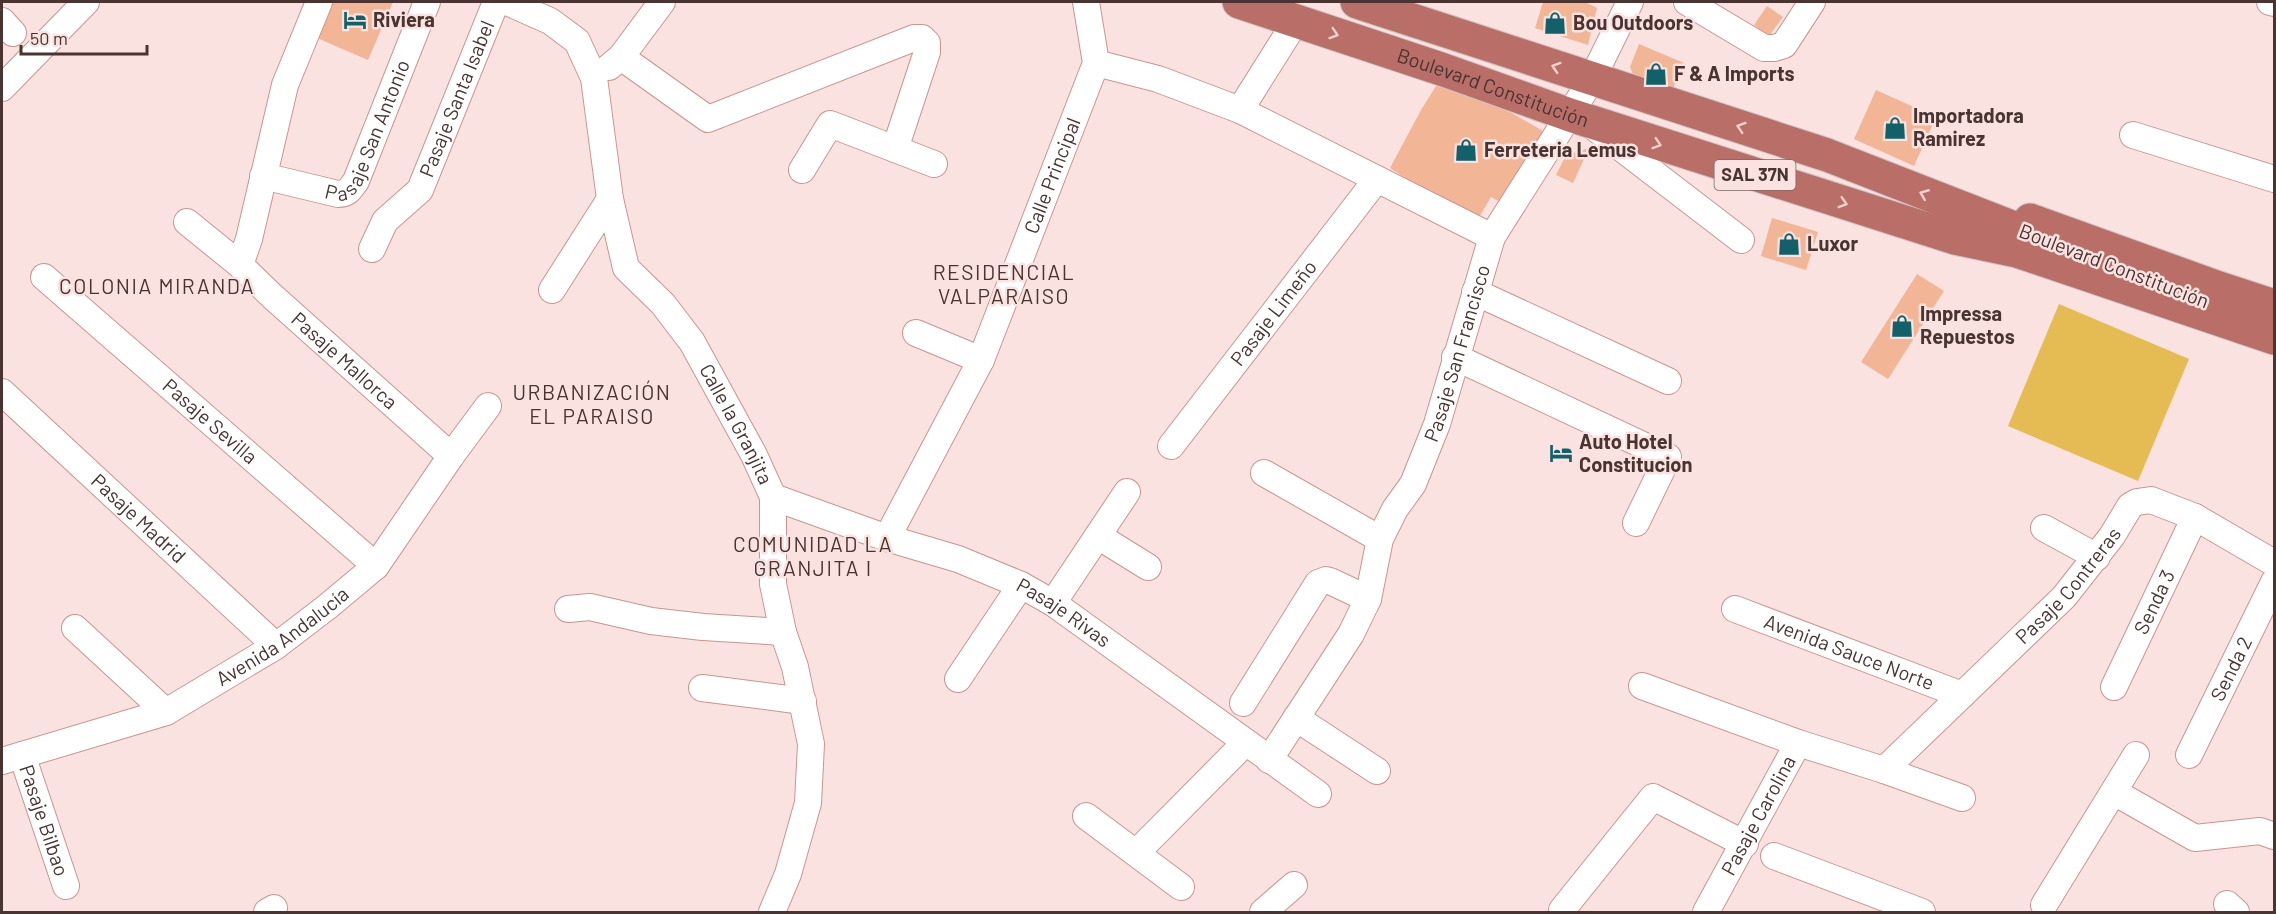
<svg xmlns="http://www.w3.org/2000/svg" width="2276" height="914" font-family="Barlow,sans-serif">
<rect width="100%" height="100%" fill="#f9e2df"/>
<path fill="#e5bc53" d="M2059,304L2189,359L2138,481L2008,426Z"/>
<path fill="#f2b596" d="M332,2H393L368,60L317,38Z
M1543,2H1585L1597,8L1588,45L1535,28Z
M1767,6L1783,17L1769,36L1754,25Z
M1639,44L1684,63L1670,96L1636,82L1630,67Z
M1438,83L1496,104L1543,131L1500,202L1491,197L1475,224L1390,168L1421,110Z
M1876,90L1936,117L1914,166L1854,139Z
M1589,148L1573,183L1556,175L1566,155Z
M1772,218L1818,232L1806,270L1761,256Z
M1917,274L1944,291L1888,379L1861,362Z"/>
<g fill="none" stroke-linecap="round" stroke-linejoin="round">
<g stroke="#c9968f" stroke-width="28">
<g id="minor">
<path id="s1" d="M319,2L285,85L249,239L240,265L272,296L451,456"/>
<path id="s2" d="M507,2L550,21L577,41L594,78L610,199L626,268L663,304L692,342L754,455L773,497V584L783,632L795,667L811,744L808,803L788,874L772,912"/>
<path d="M1687,2L1764,48H1774L1784,45L1812,2"/>
<path d="M2270,2L2274,3"/>
<path d="M2,21L13,33"/>
<path d="M621,57L708,119L914,38H922L927,43V52L895,149"/>
<path d="M1096,63L1158,79L1240,110L1492,237"/>
<path d="M609,67L621,57L662,2"/>
<path d="M2,88L86,2"/>
<path d="M1240,110L1296,21"/>
<path d="M1595,128L1741,240"/>
<path d="M2133,135L2274,179"/>
<path d="M802,170L830,124L934,164"/>
<path id="s3" d="M263,176L338,194C348,194 350,189 356,181L427,2"/>
<path d="M187,222L240,265"/>
<path id="s4" d="M372,249L385,221L420,190L496,2"/>
<path id="s5" d="M44,277L376,566"/>
<path d="M552,290L610,199"/>
<path d="M1475,292L1668,381"/>
<path d="M916,333L981,360"/>
<path d="M1455,357L1668,457L1636,523"/>
<path id="s6" d="M2,392L276,646"/>
<path id="s7" d="M1171,446L1377,179"/>
<path d="M1264,473L1380,539"/>
<path id="s8" d="M773,497L887,538L958,559L1021,585L1053,603L1318,794"/>
<path d="M2044,528L2097,557"/>
<path d="M1098,536L1148,567"/>
<path id="s9" d="M887,538L981,360L1096,63L1086,2"/>
<path d="M1053,603L1127,492"/>
<path d="M568,609L590,607L651,621L703,627L783,632"/>
<path id="s10" d="M1735,609L1962,695"/>
<path d="M75,628L166,712"/>
<path d="M958,679L1021,585"/>
<path d="M1642,686L1798,743"/>
<path id="s11" d="M2114,687L2195,517"/>
<path d="M702,688L803,701"/>
<path d="M1243,703L1318,583L1326,580L1330,581L1368,599"/>
<path d="M1296,718L1377,771"/>
<path id="s12" d="M22,755L66,886"/>
<path id="s13" d="M2189,755L2274,582"/>
<path id="s14" d="M1269,760L1351,634L1368,599L1380,539L1395,509L1413,484L1437,424L1492,237L1592,79L1630,2"/>
<path id="s15" d="M2,761L166,712L276,646L327,607L376,566L451,456L488,406"/>
<path id="s16" d="M1884,770L2064,597L2112,536L2130,506L2137,502L2151,500L2195,517L2274,563"/>
<path d="M2114,792L2195,838L2260,831L2274,836"/>
<path d="M1086,816L1181,887"/>
<path d="M1136,853L1245,743"/>
<path d="M1774,856L1922,912"/>
<path d="M2227,904L2236,912"/>
<path d="M2044,905L2136,755"/>
<path d="M1562,910L1653,797L1745,844"/>
<path d="M267,912L274,908"/>
<path d="M1263,912L1294,885"/>
<path id="s17" d="M1706,912L1798,743L1884,770L1962,798"/>
</g>
</g>
<g stroke="#ccc6c5" stroke-width="35">
<g id="highway">
<path id="s18" d="M1239,2L1444,70L1570,115L1955,238L2017,251L2274,338"/>
<path d="M1357,2L1827,155L2050,242"/>
<path d="M2030,220L2219,288L2274,306"/>
</g>
</g>
<use href="#minor" stroke="#fff" stroke-width="26"/>
<use href="#highway" stroke="#b96f67" stroke-width="33"/>
</g>
<defs><path id="oneway-chevron" d="M-2-3.5L2.5 0L-2 3.5" fill="none" stroke-width="1.6" stroke-linecap="round" stroke-linejoin="round" transform="scale(1.5)"/></defs>
<g stroke="#efd1cd">
<use href="#oneway-chevron" transform="translate(1334 34) rotate(18)"/>
<use href="#oneway-chevron" transform="translate(1556 67) rotate(-162)"/>
<use href="#oneway-chevron" transform="translate(1741 127) rotate(-162)"/>
<use href="#oneway-chevron" transform="translate(1657 144) rotate(18)"/>
<use href="#oneway-chevron" transform="translate(1924 194) rotate(-158)"/>
<use href="#oneway-chevron" transform="translate(1843 203) rotate(17)"/>
</g>
<defs>
<g id="hotel-bare" transform="scale(1.8)"><path d="M-6-4.5h1.5V1H6V5H4.5V3h-9V5H-6ZM-4 0a1.8 1.8 0 1 1 3.6 0ZM.5 0V-2.5h3Q6-2.5 6 0Z" fill="#12616a" stroke="#f9e2df" stroke-width="2.5" paint-order="stroke"/></g>
<g id="shop-bare" transform="scale(1.8)"><path d="M-5-2.5h2.3a2.7 3.5 0 0 1 5.4 0H5L5.5 6h-11ZM-1.5-2.5h3a1.5 2.3 0 0 0-3 0Z" fill="#12616a" stroke="#f9e2df" stroke-width="2.5" paint-order="stroke"/></g>
</defs>
<g fill-rule="evenodd">
<use href="#hotel-bare" x="355" y="20"/>
<use href="#shop-bare" x="1555" y="23"/>
<use href="#shop-bare" x="1656" y="74"/>
<use href="#shop-bare" x="1895" y="128"/>
<use href="#shop-bare" x="1466" y="150"/>
<use href="#shop-bare" x="1789" y="244"/>
<use href="#shop-bare" x="1902" y="326"/>
<use href="#hotel-bare" x="1561" y="453"/>
</g>
<g text-anchor="middle" stroke-width="5" stroke-linejoin="round" paint-order="stroke">
<rect fill="#f9e2df" stroke="#7e6865" stroke-width="1.5" x="1714.5" y="160" width="81" height="30" rx="4.5"/>
<g font-size="18" font-weight="bold" fill="#493431">
<text x="1755" y="181">SAL 37N</text>
</g>
<g font-size="20" font-weight="bold" fill="#493431" stroke="#f9e2df" text-anchor="start">
<text x="373" y="27">Riviera</text>
<text x="1573" y="30">Bou Outdoors</text>
<text x="1674" y="81">F &amp; A Imports</text>
<text x="1913" y="123">Importadora<tspan x="1913" dy="23">Ramirez</tspan></text>
<text x="1484" y="157">Ferreteria Lemus</text>
<text x="1807" y="251">Luxor</text>
<text x="1920" y="321">Impressa<tspan x="1920" dy="23">Repuestos</tspan></text>
<text x="1579" y="449">Auto Hotel<tspan x="1579" dy="23">Constitucion</tspan></text>
</g>
<g font-size="20" fill="#493431" stroke="#f9e2df">
<text dy="7" stroke="none"><textPath href="#s18" startOffset="268">Boulevard Constitución</textPath></text>
<text dy="7" stroke="none"><textPath href="#s4" startOffset="176">Pasaje Santa Isabel</textPath></text>
<text dy="7" stroke="none"><textPath href="#s3" startOffset="147">Pasaje San Antonio</textPath></text>
<text dy="7" stroke="none"><textPath href="#s9" startOffset="399">Calle Principal</textPath></text>
<text transform="translate(2114 266) rotate(21)" y="7">Boulevard Constitución</text>
<text dy="7" stroke="none"><textPath href="#s7" startOffset="168">Pasaje Limeño</textPath></text>
<text dy="7" stroke="none"><textPath href="#s14" startOffset="453">Pasaje San Francisco</textPath></text>
<text dy="7" stroke="none"><textPath href="#s1" startOffset="417">Pasaje Mallorca</textPath></text>
<text dy="7" stroke="none"><textPath href="#s5" startOffset="220">Pasaje Sevilla</textPath></text>
<text dy="7" stroke="none"><textPath href="#s2" startOffset="507">Calle la Granjita</textPath></text>
<text dy="7" stroke="none"><textPath href="#s6" startOffset="186">Pasaje Madrid</textPath></text>
<text dy="7" stroke="none"><textPath href="#s16" startOffset="261">Pasaje Contreras</textPath></text>
<text dy="7" stroke="none"><textPath href="#s11" startOffset="94">Senda 3</textPath></text>
<text dy="7" stroke="none"><textPath href="#s8" startOffset="314">Pasaje Rivas</textPath></text>
<text dy="7" stroke="none"><textPath href="#s15" startOffset="310">Avenida Andalucía</textPath></text>
<text dy="7" stroke="none"><textPath href="#s10" startOffset="122">Avenida Sauce Norte</textPath></text>
<text dy="7" stroke="none"><textPath href="#s13" startOffset="96">Senda 2</textPath></text>
<text dy="7" stroke="none"><textPath href="#s17" startOffset="110">Pasaje Carolina</textPath></text>
<text dy="7" stroke="none"><textPath href="#s12" startOffset="69">Pasaje Bilbao</textPath></text>
</g>
<g font-size="21" letter-spacing="1.5" fill="#493431" stroke="#f9e2df">
<text x="1004" y="280">RESIDENCIAL<tspan x="1004" dy="24">VALPARAISO</tspan></text>
<text x="157" y="294">COLONIA MIRANDA</text>
<text x="592" y="400">URBANIZACIÓN<tspan x="592" dy="24">EL PARAISO</tspan></text>
<text x="813" y="552">COMUNIDAD LA<tspan x="813" dy="24">GRANJITA I</tspan></text>
</g>
</g>
<rect width="2276" height="914" fill="none" stroke="#493431" stroke-width="6"/>
<path d="M21 45v9h126v-9" fill="none" stroke="#493431" stroke-width="3"/>
<text x="30" y="45" font-size="18" fill="#493431" stroke="#f9e2df" stroke-width="4.5" paint-order="stroke">50 m</text>
</svg>
